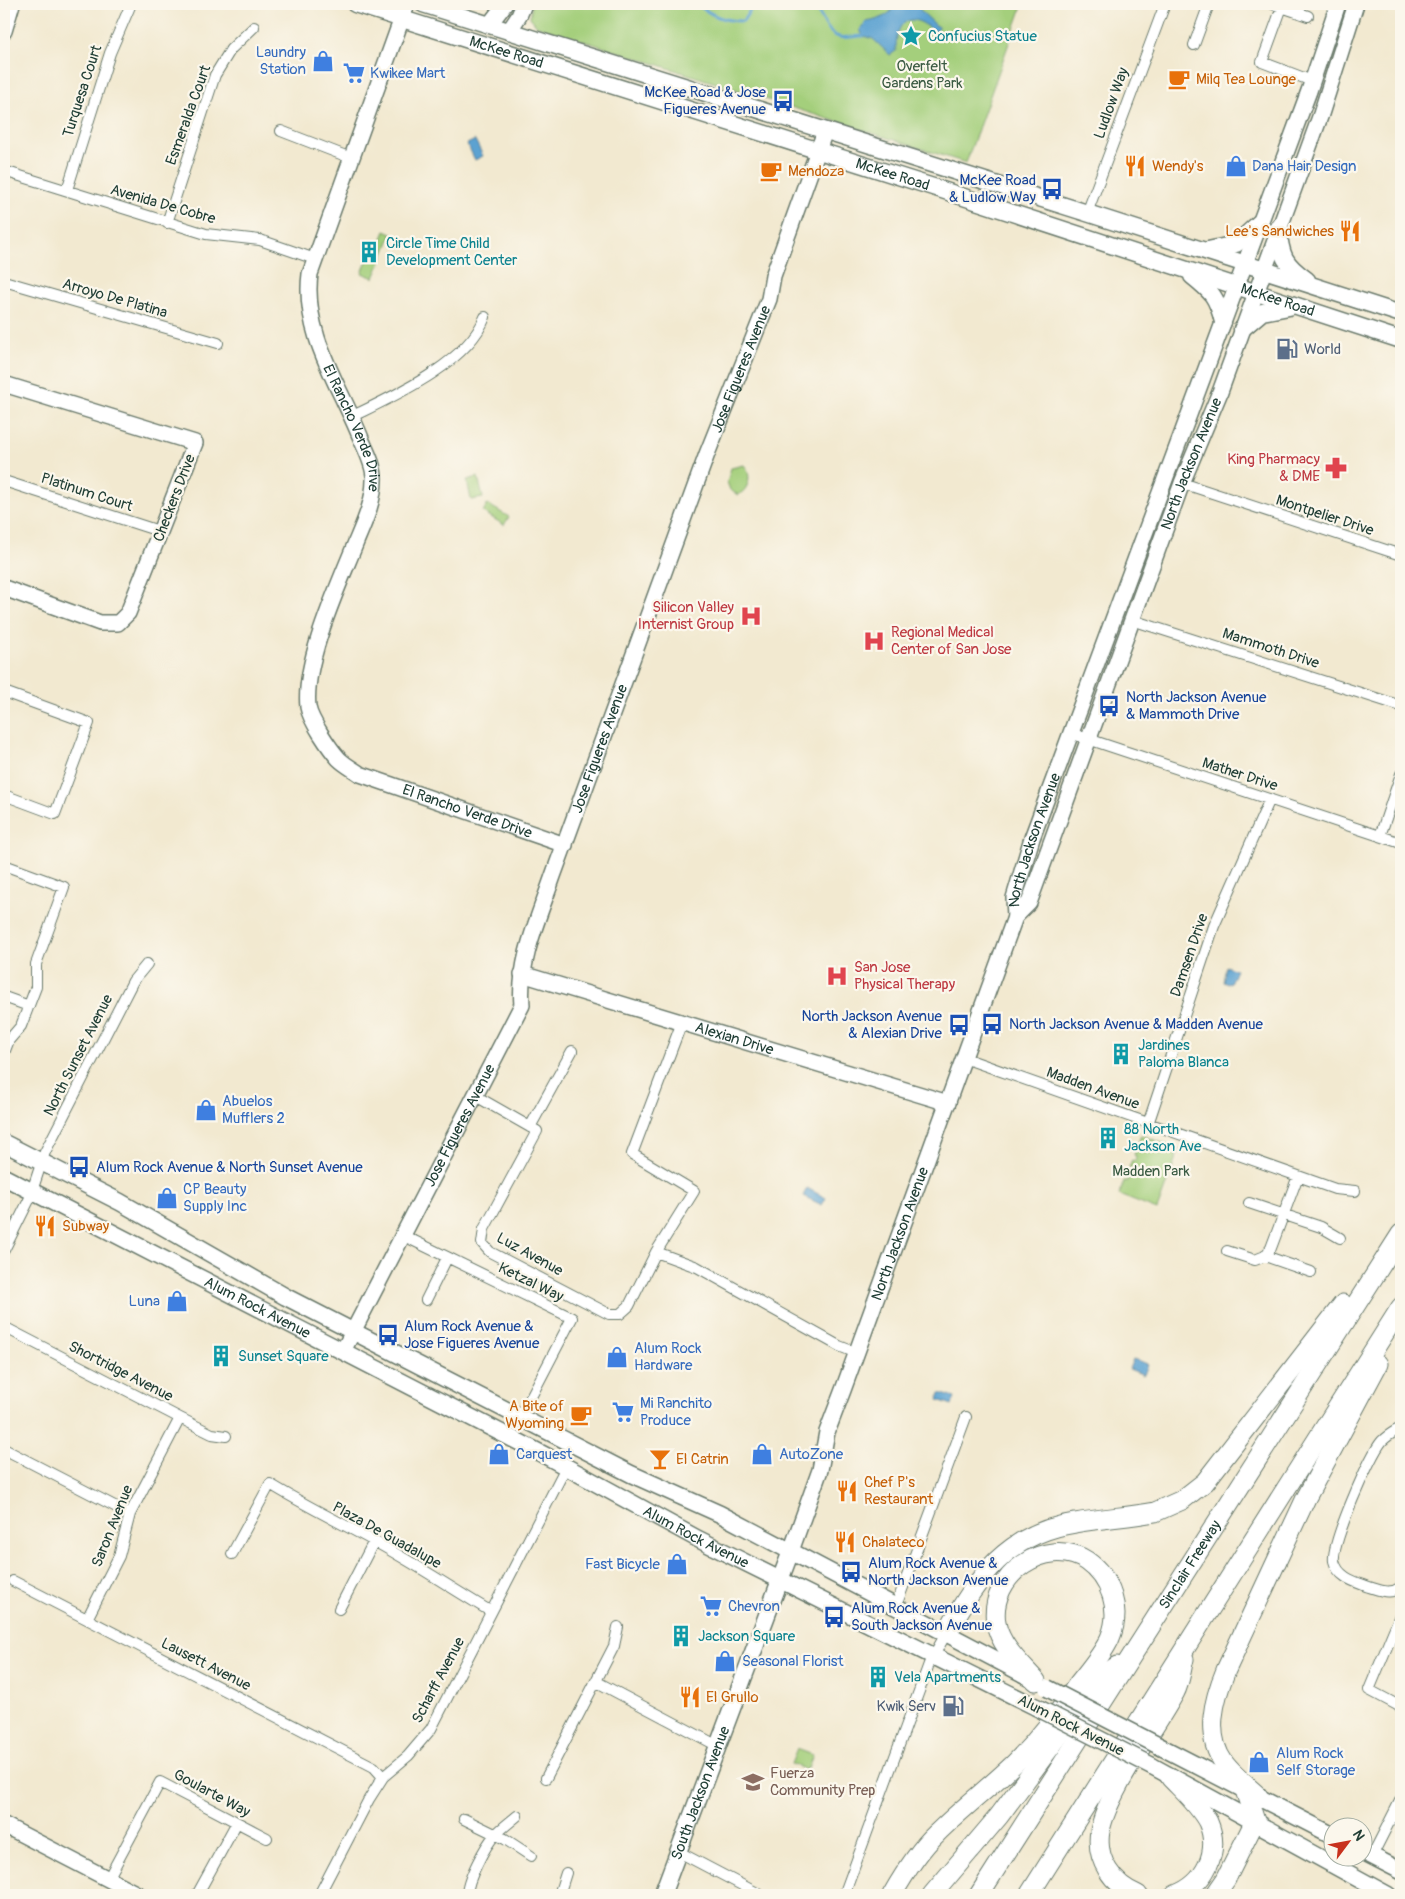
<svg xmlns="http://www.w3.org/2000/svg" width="1405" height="1899" font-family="Pangolin,sans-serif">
<rect width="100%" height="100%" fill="#fbf7ec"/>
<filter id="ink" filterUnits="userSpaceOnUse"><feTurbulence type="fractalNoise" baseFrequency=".02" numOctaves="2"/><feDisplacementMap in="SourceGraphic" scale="10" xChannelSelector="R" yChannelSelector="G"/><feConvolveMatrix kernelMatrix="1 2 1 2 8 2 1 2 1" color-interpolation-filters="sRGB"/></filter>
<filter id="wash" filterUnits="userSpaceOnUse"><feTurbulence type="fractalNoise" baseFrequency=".0096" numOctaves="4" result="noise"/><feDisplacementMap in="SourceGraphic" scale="20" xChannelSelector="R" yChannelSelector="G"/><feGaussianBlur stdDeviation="1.12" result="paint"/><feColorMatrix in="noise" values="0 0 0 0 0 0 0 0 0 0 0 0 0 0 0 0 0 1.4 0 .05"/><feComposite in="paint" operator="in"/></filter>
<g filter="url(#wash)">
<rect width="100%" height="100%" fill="#f2e9d0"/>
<path fill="#a4cf7c" stroke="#628658" d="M532,4H1023L966,163L537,26L530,17Z
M385,231L392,234L374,278L362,273L369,256L374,258Z
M744,465C752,474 750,489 738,495L730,490L727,482L731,468Z
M478,477L483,498L471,500L467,480Z
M487,504L509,517L504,525L483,512Z
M1141,1135L1179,1149L1157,1210L1119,1195L1124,1181H1127L1129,1176L1127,1173H1130L1132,1168L1129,1167L1132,1160L1135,1161L1136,1156L1134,1155Z
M797,1749L813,1755L807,1770L791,1764Z"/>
<path fill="#5ba2d1" stroke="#3d7082" d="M896,4H917L921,11L939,28L936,32C930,28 921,21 914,20C897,19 896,40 896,51L890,55L873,39L863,36L860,30L866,22C878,20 890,16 896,4Z
M475,140L483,156L475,160L467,144Z
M1226,966L1236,970L1230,984L1223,981Z
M807,1188L826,1198L822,1205L803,1196Z
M1133,1359L1148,1364L1144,1375L1129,1369Z
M940,1393L955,1398L952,1405L938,1400Z"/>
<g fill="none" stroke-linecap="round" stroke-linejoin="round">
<path stroke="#5ba2d1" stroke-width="3" d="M697,4C712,16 724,21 743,21L754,4
M811,4C823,11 823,32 839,37C844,39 856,36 863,36"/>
</g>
</g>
<g filter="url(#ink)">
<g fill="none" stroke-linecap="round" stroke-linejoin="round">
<g stroke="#69796b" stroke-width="12">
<path id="street" d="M1273,4L1308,16
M1282,7L1262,62L1312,81
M1194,45L1209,4
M281,131L351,158
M4,171L206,234L260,240L315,259
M67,190L110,53L131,4
M1087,213L1165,4
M167,223L215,75L231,49L254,27
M4,281L218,343
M353,416C394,396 468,363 485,317
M4,481L162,532
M1182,483L1401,555
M1132,620L1401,706
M4,692L89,723L55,814L4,795
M1070,733L1401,843
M1380,836L1401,774
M4,865L64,887L36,964V987L21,1026L9,1040L4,1053
M4,997L29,1006
M964,1058L1298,1176L1335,1189L1355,1191
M474,1095L537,1131L484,1229L482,1243L490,1252L609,1314H620L629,1306L656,1252L697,1267L839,1346L857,1353
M1148,1124L1214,926L1270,799
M530,1127L572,1051
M1249,1203L1321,1227L1340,1238
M402,1235L572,1318L520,1418
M4,1250L29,1200L45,1152L133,981L147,964
M1227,1251L1255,1260L1265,1256L1271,1248L1298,1176
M656,1252L694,1191L632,1154L682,1022
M1265,1256L1311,1272
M426,1300L447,1258
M4,1327L180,1418L212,1434L226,1436
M1397,1430C1392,1433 1386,1437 1382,1441C1370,1455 1331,1544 1334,1561C1338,1578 1356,1582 1369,1587C1382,1591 1390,1595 1401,1587
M4,1449L130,1514
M232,1554L270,1484C314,1511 361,1532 405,1559C434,1576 461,1594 490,1611
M13,1581L374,1767L383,1777
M896,1606L966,1417
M339,1609L373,1543
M1401,1613L1369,1690L1401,1707
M87,1619L119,1556L130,1514L180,1418
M597,1682L718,1746
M546,1778L614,1646L618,1627
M464,1819L505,1839L531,1856
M679,1852L759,1894
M1372,1856L1401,1799
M108,1879L160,1782L267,1838
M197,1895L236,1824
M319,1895L369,1799L383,1777L408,1756L431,1729L566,1467
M467,1895C467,1880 485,1846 495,1835C502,1828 510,1822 517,1816
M559,1895L566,1873
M844,1895L929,1664L947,1632"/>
</g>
<g stroke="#69796b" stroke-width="18">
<g id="secondary">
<path id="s1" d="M407,4L310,274C302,334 341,387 362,441C367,452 375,468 374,480C374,501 364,523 356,542C339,585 303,661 308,707C310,720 330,749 339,759C345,765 353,769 360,774L565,845"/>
<path d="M489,25L505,4"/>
<path d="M4,31L12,4"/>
<path d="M509,31L519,16L524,4"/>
<path d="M4,384L195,443L128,613L118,623H100L4,588"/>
<path id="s2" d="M1015,917L1014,898L1032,838L1309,91L1338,4"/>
<path id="s3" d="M522,974L948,1103"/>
<path id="s4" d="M343,1351L522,1005C518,961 539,917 553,876L707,454L769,299L773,276L825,131"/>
<path id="s5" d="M791,1551L820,1470L827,1432L843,1390L1015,917L1029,903L1182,483L1220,392L1321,114L1356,4"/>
<path d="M4,1825L139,1895"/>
</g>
</g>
<g stroke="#69796b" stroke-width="19">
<g id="primary">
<path id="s6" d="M355,4L933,187L1401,340"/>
<path d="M423,4L1087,213L1401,314"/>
<path d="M1278,228C1281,256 1284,264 1307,280"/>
<path d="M1208,250L1236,244L1259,223"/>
<path d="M1192,276C1212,292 1217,297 1223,322"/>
<path d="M1242,329L1262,312L1289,307"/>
<path d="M4,1143L120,1202L286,1297L631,1474L720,1514L1031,1678"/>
<path id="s7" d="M4,1177L550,1458L698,1539L1036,1707"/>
<path d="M1163,1748L1332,1835"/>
<path d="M1152,1766L1388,1895"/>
<path d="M1362,1851L1401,1871"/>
<path id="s8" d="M662,1895L791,1551"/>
</g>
</g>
<g stroke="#69796b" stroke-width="21">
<g id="highway">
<path d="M947,1632C978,1577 1007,1533 1075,1523C1102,1518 1129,1517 1155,1512L1182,1500L1205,1482L1343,1304"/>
<path d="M1170,1777C1183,1791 1199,1805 1208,1822C1221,1852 1205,1884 1175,1895"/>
<path d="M1258,1796C1247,1786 1233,1775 1224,1763C1204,1735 1214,1699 1226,1670L1306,1498L1378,1364"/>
<path d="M892,1895C904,1874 918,1851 936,1834C961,1809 989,1788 1015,1763C1039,1739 1059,1713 1078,1684C1089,1670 1103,1654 1110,1638C1122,1610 1111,1578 1087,1561C1046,1534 988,1576 996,1623C1000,1646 1021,1664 1036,1681"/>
<path d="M932,1895L999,1816L1104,1675L1117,1666"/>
<path id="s9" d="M979,1895L1401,1234"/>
<path d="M1029,1895L1401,1307"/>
<path d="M1138,1895C1113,1885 1095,1860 1100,1831C1108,1790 1154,1731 1175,1692C1180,1683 1181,1670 1184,1659"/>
<path d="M1215,1895L1226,1879L1255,1821L1245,1790"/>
</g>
</g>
<use href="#street" stroke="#fff" stroke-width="10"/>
<use href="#secondary" stroke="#fff" stroke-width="15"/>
<use href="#primary" stroke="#fff" stroke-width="16"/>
<use href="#highway" stroke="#fff" stroke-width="19"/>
<g stroke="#69796b" stroke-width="19" stroke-linecap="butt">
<path id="primary-bridge" d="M1047,1688L1163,1748
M1036,1707L1152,1766"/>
</g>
<use href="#primary-bridge" stroke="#fff" stroke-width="16"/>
</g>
</g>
<defs>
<g id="sight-bare" transform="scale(1.725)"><path d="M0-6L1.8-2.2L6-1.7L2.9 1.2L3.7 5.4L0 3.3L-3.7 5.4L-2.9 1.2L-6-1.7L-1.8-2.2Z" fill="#0f9aa8" stroke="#fbf7ec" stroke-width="2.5" paint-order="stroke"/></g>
<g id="shop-bare" transform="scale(1.725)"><path d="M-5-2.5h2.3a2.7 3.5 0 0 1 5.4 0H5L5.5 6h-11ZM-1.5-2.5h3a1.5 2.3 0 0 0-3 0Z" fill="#3f7fe0" stroke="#fbf7ec" stroke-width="2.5" paint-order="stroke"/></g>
<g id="supermarket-bare" transform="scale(1.725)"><path d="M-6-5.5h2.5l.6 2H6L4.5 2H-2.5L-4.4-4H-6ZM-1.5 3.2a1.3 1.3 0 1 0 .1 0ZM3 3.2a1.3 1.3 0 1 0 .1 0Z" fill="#3f7fe0" stroke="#fbf7ec" stroke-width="2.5" paint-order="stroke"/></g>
<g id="cafe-bare" transform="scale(1.725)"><path d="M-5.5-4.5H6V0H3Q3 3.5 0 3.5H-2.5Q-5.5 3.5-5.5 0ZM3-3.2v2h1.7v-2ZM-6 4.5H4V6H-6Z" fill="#e8710a" stroke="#fbf7ec" stroke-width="2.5" paint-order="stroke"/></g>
<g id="bus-bare" transform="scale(1.725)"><path d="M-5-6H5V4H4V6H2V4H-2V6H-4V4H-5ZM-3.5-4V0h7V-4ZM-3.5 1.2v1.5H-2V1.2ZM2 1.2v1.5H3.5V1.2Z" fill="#1a4fb4" stroke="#fbf7ec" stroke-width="2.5" paint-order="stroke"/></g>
<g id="restaurant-bare" transform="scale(1.725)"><path d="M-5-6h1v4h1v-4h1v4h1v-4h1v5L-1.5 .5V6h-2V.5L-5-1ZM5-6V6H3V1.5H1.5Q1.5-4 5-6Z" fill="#e8710a" stroke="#fbf7ec" stroke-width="2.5" paint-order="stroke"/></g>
<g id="building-bare" transform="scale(1.725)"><path d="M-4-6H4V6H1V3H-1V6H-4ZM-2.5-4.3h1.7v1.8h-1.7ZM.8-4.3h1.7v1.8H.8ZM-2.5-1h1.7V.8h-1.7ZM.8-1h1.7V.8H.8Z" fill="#0f9aa8" stroke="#fbf7ec" stroke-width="2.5" paint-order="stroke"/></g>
<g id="fuel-bare" transform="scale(1.725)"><path d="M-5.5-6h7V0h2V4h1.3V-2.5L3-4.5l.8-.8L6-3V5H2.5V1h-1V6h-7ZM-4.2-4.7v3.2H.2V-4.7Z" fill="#5c6f8a" stroke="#fbf7ec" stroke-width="2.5" paint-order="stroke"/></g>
<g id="pharmacy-bare" transform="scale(1.725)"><path d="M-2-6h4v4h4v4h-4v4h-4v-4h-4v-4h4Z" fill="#e0444e" stroke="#fbf7ec" stroke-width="2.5" paint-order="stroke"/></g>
<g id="hospital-bare" transform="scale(1.725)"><path d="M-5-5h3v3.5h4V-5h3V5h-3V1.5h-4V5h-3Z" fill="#e0444e" stroke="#fbf7ec" stroke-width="2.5" paint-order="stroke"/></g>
<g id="bar-bare" transform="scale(1.725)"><path d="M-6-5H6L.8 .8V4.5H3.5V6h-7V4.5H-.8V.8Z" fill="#e8710a" stroke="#fbf7ec" stroke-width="2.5" paint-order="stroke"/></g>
<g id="school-bare" transform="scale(1.725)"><path d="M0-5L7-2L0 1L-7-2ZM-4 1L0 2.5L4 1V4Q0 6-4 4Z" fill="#8d6e63" stroke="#fbf7ec" stroke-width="2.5" paint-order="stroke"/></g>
</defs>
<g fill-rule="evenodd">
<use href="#sight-bare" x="911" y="36"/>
<use href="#shop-bare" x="323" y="61"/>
<use href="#supermarket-bare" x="354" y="73"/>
<use href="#cafe-bare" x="1179" y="79"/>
<use href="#bus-bare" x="783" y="101"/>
<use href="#restaurant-bare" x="1135" y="166"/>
<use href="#shop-bare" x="1236" y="166"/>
<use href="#cafe-bare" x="771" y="171"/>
<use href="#bus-bare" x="1052" y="189"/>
<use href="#restaurant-bare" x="1350" y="231"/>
<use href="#building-bare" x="369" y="252"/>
<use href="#fuel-bare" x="1287" y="349"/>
<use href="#pharmacy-bare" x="1336" y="468"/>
<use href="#hospital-bare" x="751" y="616"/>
<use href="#hospital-bare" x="874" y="641"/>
<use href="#bus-bare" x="1109" y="706"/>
<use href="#hospital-bare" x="837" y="976"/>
<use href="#bus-bare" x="992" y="1024"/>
<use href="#bus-bare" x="959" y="1025"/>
<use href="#building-bare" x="1121" y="1054"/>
<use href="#shop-bare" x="206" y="1110"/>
<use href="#building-bare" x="1108" y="1138"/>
<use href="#bus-bare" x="79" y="1167"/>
<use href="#shop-bare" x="167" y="1198"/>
<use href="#restaurant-bare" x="45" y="1226"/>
<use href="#shop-bare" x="177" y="1301"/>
<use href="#bus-bare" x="388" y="1335"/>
<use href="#building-bare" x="221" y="1356"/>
<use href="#shop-bare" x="617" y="1357"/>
<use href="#supermarket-bare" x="623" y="1412"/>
<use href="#cafe-bare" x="581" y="1415"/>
<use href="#shop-bare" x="499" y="1454"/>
<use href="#shop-bare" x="762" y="1454"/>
<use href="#bar-bare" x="660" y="1459"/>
<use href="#restaurant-bare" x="847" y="1491"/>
<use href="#restaurant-bare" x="845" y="1542"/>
<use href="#shop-bare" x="677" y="1564"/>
<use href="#bus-bare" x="851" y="1572"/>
<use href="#supermarket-bare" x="711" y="1606"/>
<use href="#bus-bare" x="834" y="1617"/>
<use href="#building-bare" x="681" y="1636"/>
<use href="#shop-bare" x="725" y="1661"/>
<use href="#building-bare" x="878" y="1677"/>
<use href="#restaurant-bare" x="690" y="1697"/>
<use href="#fuel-bare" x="953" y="1706"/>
<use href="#shop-bare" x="1259" y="1762"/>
<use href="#school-bare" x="753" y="1782"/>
</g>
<g text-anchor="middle" stroke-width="4.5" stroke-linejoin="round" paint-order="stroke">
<g font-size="15" fill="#0d838f" stroke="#fbf7ec" text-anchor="start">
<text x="928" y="41">Confucius Statue</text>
<text x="386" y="248">Circle Time Child<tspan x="386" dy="17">Development Center</tspan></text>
<text x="1138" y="1050">Jardines<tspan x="1138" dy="17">Paloma Blanca</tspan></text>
<text x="1124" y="1134">88 North<tspan x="1124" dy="17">Jackson Ave</tspan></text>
<text x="238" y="1361">Sunset Square</text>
<text x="698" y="1641">Jackson Square</text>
<text x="894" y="1682">Vela Apartments</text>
</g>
<g font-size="15" fill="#1f3d34" stroke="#fbf7ec">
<text dy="5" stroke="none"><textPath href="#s6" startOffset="159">McKee Road</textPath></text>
<text transform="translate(82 91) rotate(-72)" y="5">Turquesa Court</text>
<text transform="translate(1111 103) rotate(-70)" y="5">Ludlow Way</text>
<text transform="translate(188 115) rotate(-70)" y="5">Esmeralda Court</text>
<text dy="5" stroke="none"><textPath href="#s6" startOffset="564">McKee Road</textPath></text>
<text transform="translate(163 204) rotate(16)" y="5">Avenida De Cobre</text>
<text transform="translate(115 298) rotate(16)" y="5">Arroyo De Platina</text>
<text dy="5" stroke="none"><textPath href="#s6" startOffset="969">McKee Road</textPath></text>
<text dy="5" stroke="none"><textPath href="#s4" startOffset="1064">Jose Figueres Avenue</textPath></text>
<text dy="5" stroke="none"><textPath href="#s1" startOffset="449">El Rancho Verde Drive</textPath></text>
<text dy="5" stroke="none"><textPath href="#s5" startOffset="1161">North Jackson Avenue</textPath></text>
<text transform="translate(87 492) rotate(18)" y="5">Platinum Court</text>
<text transform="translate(174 498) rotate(-69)" y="5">Checkers Drive</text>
<text transform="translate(1325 515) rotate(18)" y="5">Montpelier Drive</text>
<text transform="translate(1271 648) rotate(18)" y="5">Mammoth Drive</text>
<text dy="5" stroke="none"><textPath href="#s4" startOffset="659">Jose Figueres Avenue</textPath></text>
<text transform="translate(1240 774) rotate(18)" y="5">Mather Drive</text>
<text dy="5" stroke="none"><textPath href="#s1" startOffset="944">El Rancho Verde Drive</textPath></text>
<text dy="5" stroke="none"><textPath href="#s2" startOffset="80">North Jackson Avenue</textPath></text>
<text transform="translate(1189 955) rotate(-71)" y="5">Damsen Drive</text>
<text dy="5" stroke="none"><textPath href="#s3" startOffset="222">Alexian Drive</textPath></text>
<text transform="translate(78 1055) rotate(-63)" y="5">North Sunset Avenue</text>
<text transform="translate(1093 1088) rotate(20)" y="5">Madden Avenue</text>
<text dy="5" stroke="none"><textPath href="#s4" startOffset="254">Jose Figueres Avenue</textPath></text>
<text dy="5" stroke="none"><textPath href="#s5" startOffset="336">North Jackson Avenue</textPath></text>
<text transform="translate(530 1254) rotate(29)" y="5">Luz Avenue</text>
<text transform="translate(531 1282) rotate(26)" y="5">Ketzal Way</text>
<text dy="5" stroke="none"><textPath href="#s7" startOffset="285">Alum Rock Avenue</textPath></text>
<text transform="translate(121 1371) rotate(27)" y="5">Shortridge Avenue</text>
<text transform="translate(112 1526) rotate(-68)" y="5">Saron Avenue</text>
<text transform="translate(387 1535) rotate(29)" y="5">Plaza De Guadalupe</text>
<text dy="5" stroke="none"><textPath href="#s7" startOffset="780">Alum Rock Avenue</textPath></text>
<text dy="5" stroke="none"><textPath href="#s9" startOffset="392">Sinclair Freeway</textPath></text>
<text transform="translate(206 1664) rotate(27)" y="5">Lausett Avenue</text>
<text transform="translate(438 1680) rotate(-62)" y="5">Scharff Avenue</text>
<text transform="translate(1071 1725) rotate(27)" y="5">Alum Rock Avenue</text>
<text transform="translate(212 1793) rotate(28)" y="5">Goularte Way</text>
<text dy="5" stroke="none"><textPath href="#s8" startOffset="109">South Jackson Avenue</textPath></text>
</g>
<g font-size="15" fill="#366cbe" stroke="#fbf7ec" text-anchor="start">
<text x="306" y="57" text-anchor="end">Laundry<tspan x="306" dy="17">Station</tspan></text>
<text x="370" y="78">Kwikee Mart</text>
<text x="1252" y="171">Dana Hair Design</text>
<text x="222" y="1106">Abuelos<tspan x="222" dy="17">Mufflers 2</tspan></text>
<text x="183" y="1194">CP Beauty<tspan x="183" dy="17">Supply Inc</tspan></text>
<text x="160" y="1306" text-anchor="end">Luna</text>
<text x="634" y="1353">Alum Rock<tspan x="634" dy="17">Hardware</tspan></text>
<text x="640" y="1408">Mi Ranchito<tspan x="640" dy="17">Produce</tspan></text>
<text x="516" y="1459">Carquest</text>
<text x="779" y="1459">AutoZone</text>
<text x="660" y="1569" text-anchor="end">Fast Bicycle</text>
<text x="728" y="1611">Chevron</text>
<text x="742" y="1666">Seasonal Florist</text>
<text x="1276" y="1758">Alum Rock<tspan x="1276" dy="17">Self Storage</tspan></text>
</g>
<g font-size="15" fill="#3a5a42" stroke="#fbf7ec">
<text x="922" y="71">Overfelt<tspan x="922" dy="17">Gardens Park</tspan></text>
<text x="1151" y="1176">Madden Park</text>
</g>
<g font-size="15" fill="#c56008" stroke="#fbf7ec" text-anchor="start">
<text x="1196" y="84">Milq Tea Lounge</text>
<text x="1152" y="171">Wendy's</text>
<text x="788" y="176">Mendoza</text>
<text x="1334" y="236" text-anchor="end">Lee's Sandwiches</text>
<text x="62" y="1231">Subway</text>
<text x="564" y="1411" text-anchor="end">A Bite of<tspan x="564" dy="17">Wyoming</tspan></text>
<text x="676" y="1464">El Catrin</text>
<text x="864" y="1487">Chef P's<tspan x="864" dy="17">Restaurant</tspan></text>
<text x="862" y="1547">Chalateco</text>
<text x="706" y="1702">El Grullo</text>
</g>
<g font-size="15" fill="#164399" stroke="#fbf7ec" text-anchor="start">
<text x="766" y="97" text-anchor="end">McKee Road &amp; Jose<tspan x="766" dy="17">Figueres Avenue</tspan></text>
<text x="1036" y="185" text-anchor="end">McKee Road<tspan x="1036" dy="17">&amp; Ludlow Way</tspan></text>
<text x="1126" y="702">North Jackson Avenue<tspan x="1126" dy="17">&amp; Mammoth Drive</tspan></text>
<text x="942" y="1021" text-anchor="end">North Jackson Avenue<tspan x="942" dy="17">&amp; Alexian Drive</tspan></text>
<text x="1009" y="1029">North Jackson Avenue &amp; Madden Avenue</text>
<text x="96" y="1172">Alum Rock Avenue &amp; North Sunset Avenue</text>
<text x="404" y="1331">Alum Rock Avenue &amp;<tspan x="404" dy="17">Jose Figueres Avenue</tspan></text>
<text x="868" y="1568">Alum Rock Avenue &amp;<tspan x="868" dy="17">North Jackson Avenue</tspan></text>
<text x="851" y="1613">Alum Rock Avenue &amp;<tspan x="851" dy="17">South Jackson Avenue</tspan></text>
</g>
<g font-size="15" fill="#4e5e75" stroke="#fbf7ec" text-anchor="start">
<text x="1304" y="354">World</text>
<text x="936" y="1711" text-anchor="end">Kwik Serv</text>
</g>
<g font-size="15" fill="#be3a42" stroke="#fbf7ec" text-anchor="end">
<text x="1320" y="464">King Pharmacy<tspan x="1320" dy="17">&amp; DME</tspan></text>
<text x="734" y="612">Silicon Valley<tspan x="734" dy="17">Internist Group</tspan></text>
<text x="891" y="637" text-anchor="start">Regional Medical<tspan x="891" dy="17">Center of San Jose</tspan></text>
<text x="854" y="972" text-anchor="start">San Jose<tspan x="854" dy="17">Physical Therapy</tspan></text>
</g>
<g font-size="15" fill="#785e54" stroke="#fbf7ec" text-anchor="start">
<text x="770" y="1778">Fuerza<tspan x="770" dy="17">Community Prep</tspan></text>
</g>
</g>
<rect width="1405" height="1899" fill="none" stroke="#fbf7ec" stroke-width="20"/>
<g transform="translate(1348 1842) rotate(58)"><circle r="24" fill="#fbf7ec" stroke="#a3ada2"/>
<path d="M0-4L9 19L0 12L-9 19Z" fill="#c8321e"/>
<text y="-8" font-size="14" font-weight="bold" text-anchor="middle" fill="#1f3d34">N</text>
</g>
</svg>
